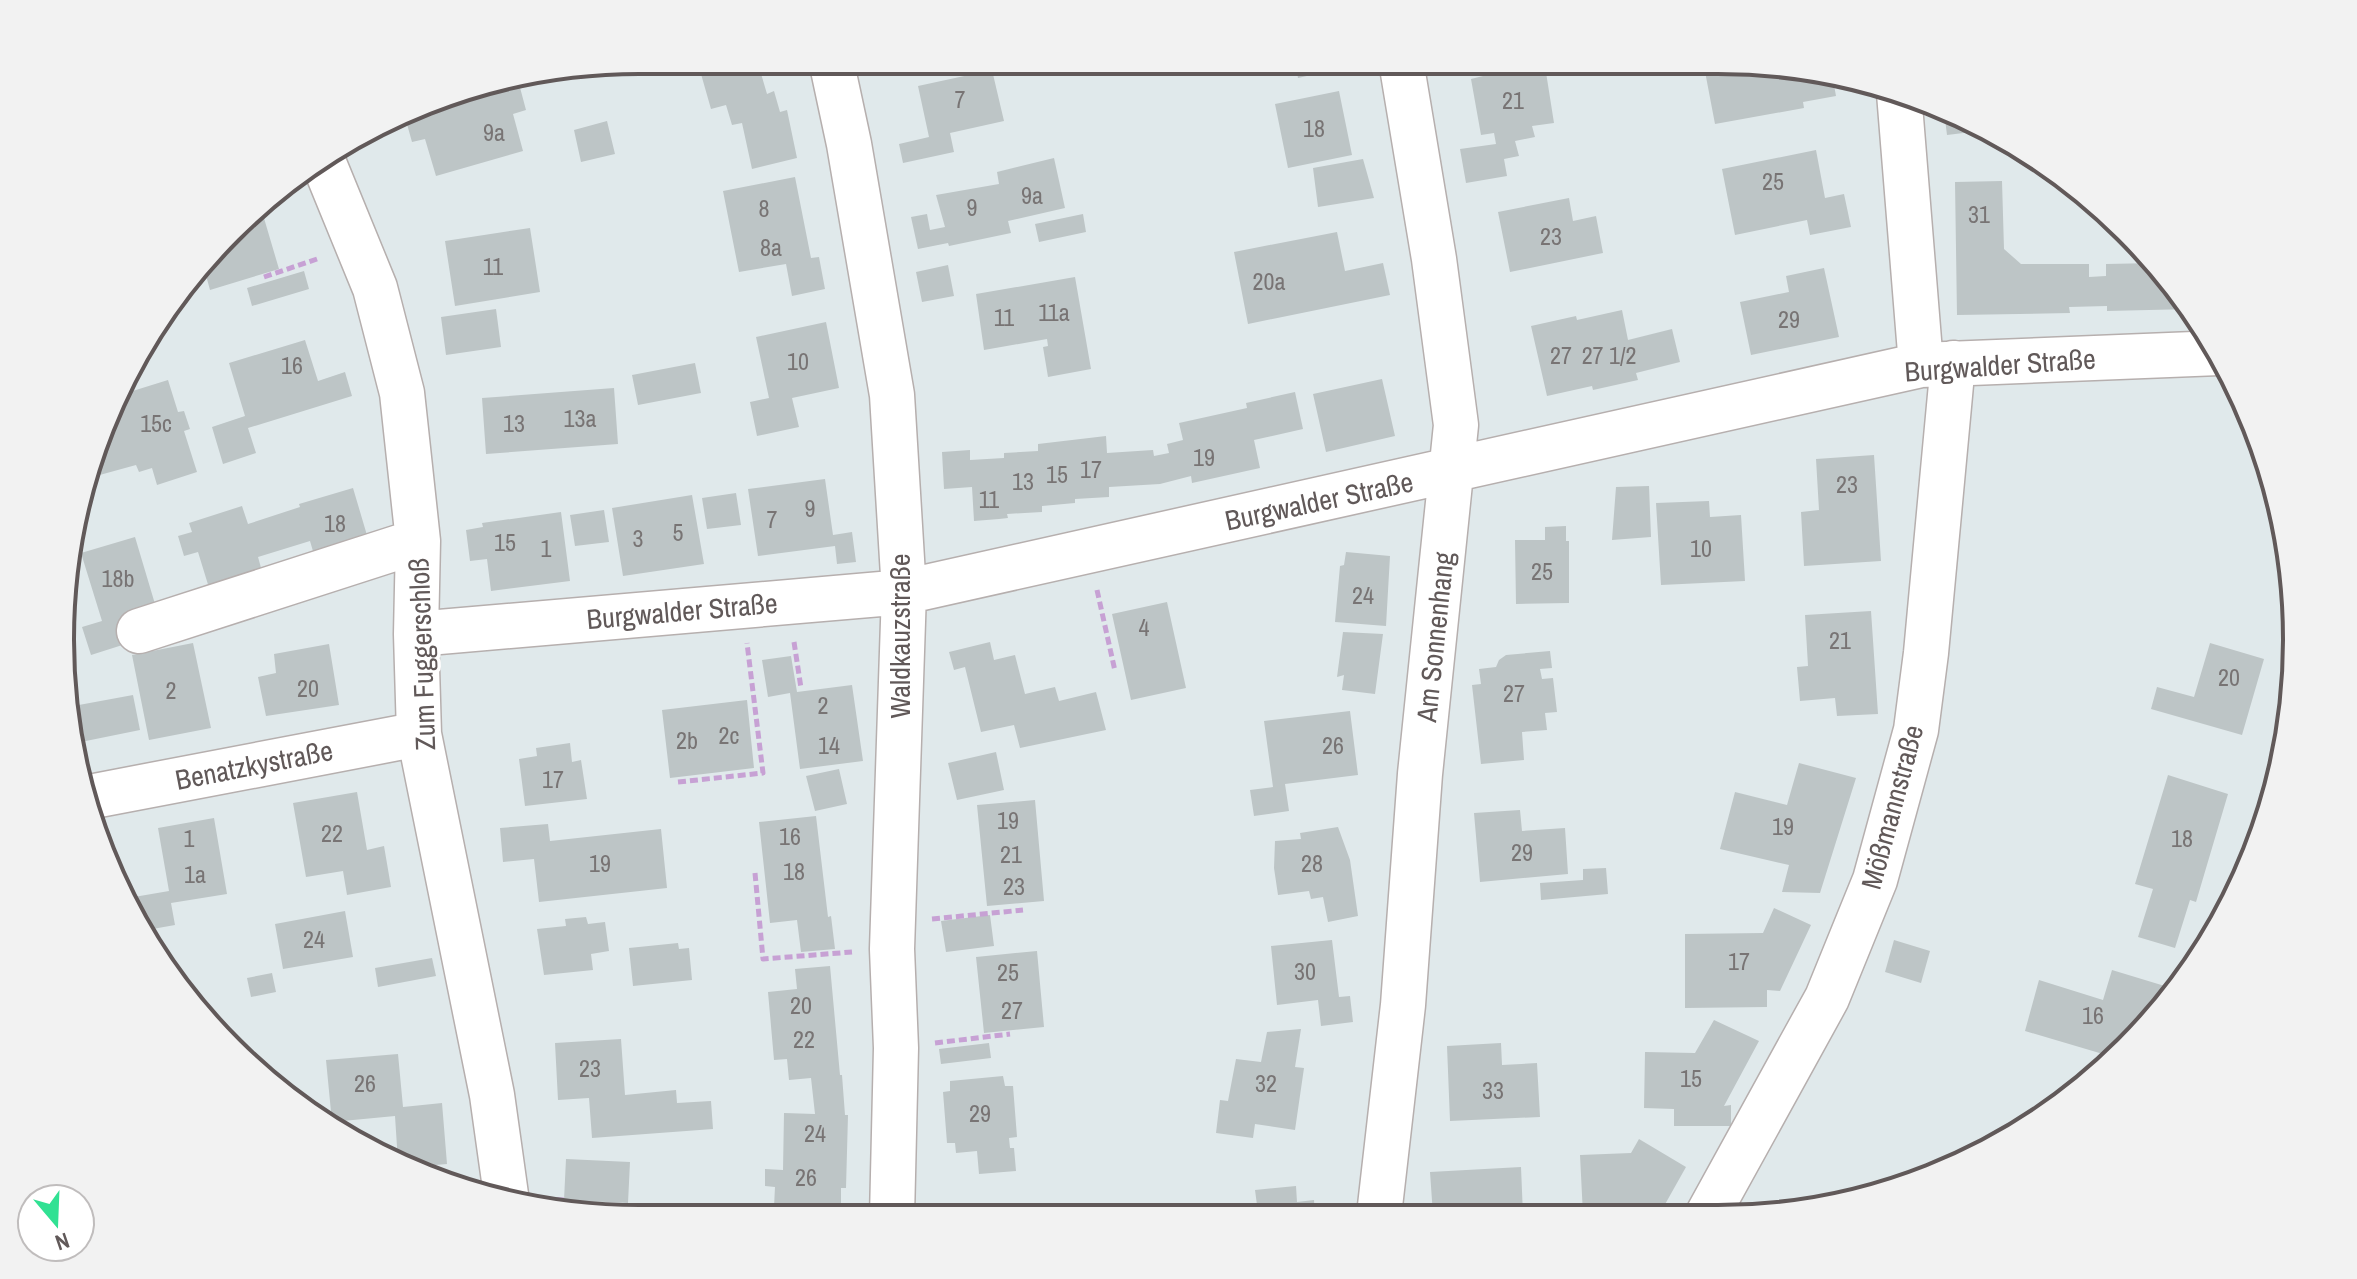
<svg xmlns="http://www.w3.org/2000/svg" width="2357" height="1279" font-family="'Archivo Narrow',sans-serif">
<rect width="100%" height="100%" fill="#e0e9eb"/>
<path fill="#cfbde3" d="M2289,729L2266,825L2224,918Z"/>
<path fill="#bdc5c6" d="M697,60H757L767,94L774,91L780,112L787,110L797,158L752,169L742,123L732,125L726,105L711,109Z
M1236,61H1262L1263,62L1238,68Z
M1295,61H1350L1351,66L1298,78Z
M1703,61H1755L1796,68L1797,71L1806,70L1832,74L1836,96L1803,102L1804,108L1715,124Z
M1506,66L1513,71L1545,66L1554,123L1532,126L1535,137L1515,141L1519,156L1504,159L1507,176L1466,183L1460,149L1496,144L1494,133L1481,135L1471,79L1491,74L1496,68Z
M992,70L1004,121L950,133L954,152L903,163L899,144L929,137L918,86Z
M518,80L526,110L513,114L523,151L436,176L425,139L412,142L405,117L444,96L447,107L478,98L475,87Z
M1339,91L1352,155L1288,168L1275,104Z
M1944,111L1952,115L1988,130L1947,135Z
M607,121L615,154L581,162L574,130Z
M1816,150L1825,198L1844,194L1851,227L1810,235L1807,220L1735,235L1722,169Z
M1054,158L1065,208L1008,221L1011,233L949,246L948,243L918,249L911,217L927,214L930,230L945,227L936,195L999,184L997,172Z
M1363,159L1374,198L1318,207L1313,168Z
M795,177L811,258L819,257L825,289L792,296L786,264L739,272L723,191Z
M2002,181L2004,249L2021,264H2089V277L2106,276V264L2155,263L2177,286L2191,309L2107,311V306L2069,307L2070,313L1957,315L1955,182Z
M1569,198L1573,221L1596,216L1603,253L1510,272L1498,212Z
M261,208L279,269L210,290L204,268Z
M1083,214L1086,232L1039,242L1035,224Z
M530,228L540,292L455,306L445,241Z
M1337,232L1345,271L1383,263L1390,295L1248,324L1234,252Z
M948,265L954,296L922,302L916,272Z
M1824,268L1839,337L1751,355L1740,302L1789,292L1786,276Z
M304,271L309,289L252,306L247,288Z
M1075,277L1091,369L1048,377L1043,347L1048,346L1047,339L984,350L976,294Z
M496,309L501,347L446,355L441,317Z
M1622,310L1628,340L1672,329L1680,362L1636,373L1638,380L1593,390L1592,386L1547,396L1531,326L1576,316L1577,320Z
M826,322L839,388L792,398L799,427L757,436L750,402L769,398L756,337Z
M305,340L318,381L345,372L352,396L248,428L256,453L223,464L212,427L245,416L229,363Z
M695,363L701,393L638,405L632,375Z
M1382,379L1395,436L1326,452L1313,394Z
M168,380L178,412L184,411L190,429L184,431L197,472L157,485L152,468L139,472L136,465L96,476L92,463L110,422L121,419L118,406L123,394Z
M614,388L618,444L486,454L482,398Z
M1295,392L1303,429L1254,440L1260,468L1192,483L1191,476L1160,484L1109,487V497L1075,499V503L1042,506V512L1007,514L1008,518L999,519L974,521L972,487L944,489L942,452L970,450V460L1004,458V453L1038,451V444L1106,436L1107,453L1153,450L1154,456L1169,453L1167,444L1183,440L1179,423L1247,408L1246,403Z
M1874,455L1881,561L1804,566L1801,512L1819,510L1816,459Z
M825,479L833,535L852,532L856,562L837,564L835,546L758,556L748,489Z
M1649,486L1651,537L1612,540L1616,487Z
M353,488L369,542L315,558L310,541L258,557L263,575L210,591L198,552L184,556L178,536L192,532L189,523L242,506L248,524L300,507L299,504Z
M736,493L741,525L707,529L702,498Z
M692,495L704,564L623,576L612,508Z
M1709,501L1710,517L1741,515L1745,581L1661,585L1656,503Z
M604,510L609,542L575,546L570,515Z
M561,512L570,581L491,591L487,559L470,561L466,530L483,527L482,523Z
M1566,526V541H1569V603L1516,604L1515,540H1545V527Z
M135,537L155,604L126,613L135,641L91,655L82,627L102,621L81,553Z
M1346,552L1390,556L1386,626L1335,622L1340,566L1344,565Z
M1167,602L1186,688L1131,700L1112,614Z
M1871,611L1878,714L1837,716L1835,698L1800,701L1797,667L1808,666L1805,615Z
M1343,632L1383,634L1375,694L1342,690L1344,675L1337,677Z
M990,642L994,660L1015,655L1025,694L1055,687L1059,701L1096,692L1106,730L1020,748L1014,725L981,732L965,667L954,670L949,652Z
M193,643L211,728L149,740L132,655Z
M2210,643L2264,659L2242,735L2151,709L2157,687L2194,697Z
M329,644L339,705L266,716L258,677L276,673L274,654Z
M1550,651L1552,668L1540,669L1542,679L1553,678L1557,712L1545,713L1547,730L1522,732L1524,760L1481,764L1472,685L1481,684L1479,669L1496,667L1499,660L1506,655Z
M791,656L797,692L852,685L863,761L800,769L790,693L768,697L762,660Z
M133,695L140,730L76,743L68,707Z
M747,700L754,768L670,778L662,710Z
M1350,711L1358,775L1285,784L1289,811L1254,816L1250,790L1273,787L1264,721Z
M570,743L572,762L581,760L587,799L525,806L519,759L537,756L536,748Z
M996,752L1004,790L957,800L948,763Z
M1799,763L1856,778L1820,893L1782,892L1789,865L1720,849L1735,792L1787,805Z
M839,769L847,804L815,811L806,776Z
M2168,775L2228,794L2196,902L2190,900L2175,948L2138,937L2153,889L2135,884Z
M357,792L367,850L384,846L391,887L347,895L343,871L306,877L293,803Z
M1035,800L1044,901L987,906L977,805Z
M1520,810L1522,831L1565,828L1568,874L1480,882L1474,813Z
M816,816L828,917L831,916L835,949L801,952L797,920L770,923L759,822Z
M214,818L227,894L171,903L175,925L147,930L122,890L132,889L134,897L169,891L158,828Z
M548,824L550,841L661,829L667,888L539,902L534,859L503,862L500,828Z
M1338,827L1350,860L1358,916L1328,922L1323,897L1311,899L1309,891L1278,895L1274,868L1275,841L1301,839L1300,833Z
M1606,868L1608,894L1541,900L1540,883L1583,880V869Z
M1774,908L1811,925L1780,991L1767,990V1007L1685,1008V934L1763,933Z
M345,911L353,957L283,969L275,924Z
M990,915L994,946L946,952L941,921Z
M586,917L588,924L605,922L609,951L591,954L593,970L544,975L537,929L566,926L565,919Z
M1332,940L1339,997L1350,996L1353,1022L1321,1026L1318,1000L1277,1005L1271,946Z
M1894,940L1930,951L1921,983L1885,972Z
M678,943L679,949L689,948L692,980L633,986L629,948Z
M1037,951L1044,1027L984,1033L976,957Z
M432,958L436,976L378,987L375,968Z
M830,966L840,1075H842L845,1115H848L846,1188H841V1217H758V1207H774L775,1187L765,1186V1169L783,1170L784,1113L815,1114L811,1078L789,1080L787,1059L774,1060L768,992L797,989L795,969Z
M2112,970L2168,987L2161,1011L2153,1022L2113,1057L2025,1031L2039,980L2103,1000Z
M272,973L276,992L251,997L247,978Z
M1714,1020L1759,1041L1724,1106L1731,1105V1126H1674V1109L1644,1108L1645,1052L1695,1053Z
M1301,1029L1295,1067L1304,1068L1295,1130L1255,1124L1253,1138L1216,1133L1220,1100L1228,1101L1236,1059L1261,1062L1267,1032Z
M621,1039L625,1095L676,1090L677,1103L711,1101L713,1129L592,1138L589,1098L558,1100L555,1043Z
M989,1043L991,1058L941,1064L939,1049Z
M1501,1043L1502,1065L1537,1063L1540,1117L1450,1121L1447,1046Z
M398,1054L403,1107L442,1103L447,1164L412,1167L410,1164L398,1162L395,1116L332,1122L326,1060Z
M1003,1076L1005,1086H1013L1017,1137L1009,1138L1010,1148H1014L1016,1171L979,1174L977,1151L956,1153L955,1143H947L943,1092L950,1091V1081Z
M1639,1139L1686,1167L1659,1215H1583L1580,1155L1631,1153Z
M566,1159L630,1162L628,1203L564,1200Z
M1521,1167L1523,1215H1433L1430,1172Z
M1296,1186L1297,1202L1314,1200L1315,1216H1234L1233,1207L1257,1205L1255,1190Z
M1015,1208V1217H947V1215Z"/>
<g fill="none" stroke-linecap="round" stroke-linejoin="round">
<g stroke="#b6afae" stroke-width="47">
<path id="minor" d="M831,60L849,144L892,395L904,592L892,949L896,1048L892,1217
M1899,93L1921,365
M323,161L375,288L402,393L418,541L416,634L419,734L492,1095L507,1202
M139,631L418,541
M416,634L904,592L1921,365L2219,353
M89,797L419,734
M1708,1214L1827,998L1875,880L1916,730L1926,653L1953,363
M1379,1215L1403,1005L1420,774L1456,425L1434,259L1401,61"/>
</g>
<path stroke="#c7a1d4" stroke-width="5" stroke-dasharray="8 4" stroke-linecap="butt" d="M264,277L320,258
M153,333L154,326
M1097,590L1115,671
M794,642L801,688
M678,782L763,773L747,643
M755,873L763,959L852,952
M932,919L1023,910
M935,1043L1010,1034
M545,1199L564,1200"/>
<use href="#minor" stroke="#fff" stroke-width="44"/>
</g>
<g text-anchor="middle" stroke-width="7" stroke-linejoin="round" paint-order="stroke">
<g font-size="24" fill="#787474">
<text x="960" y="108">7</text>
<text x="1513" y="109">21</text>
<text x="1314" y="137">18</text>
<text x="494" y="141">9a</text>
<text x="1773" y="190">25</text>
<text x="1032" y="204">9a</text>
<text x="972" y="216">9</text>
<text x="764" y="217">8</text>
<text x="1979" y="223">31</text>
<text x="1551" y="245">23</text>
<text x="771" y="256">8a</text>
<text x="493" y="275">11</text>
<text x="1269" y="290">20a</text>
<text x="1054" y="321">11a</text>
<text x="1004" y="326">11</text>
<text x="1789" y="328">29</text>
<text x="1561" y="364">27</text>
<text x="1609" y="364">27 1/2</text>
<text x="798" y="370">10</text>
<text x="292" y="374">16</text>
<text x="580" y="427">13a</text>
<text x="156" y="432">15c</text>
<text x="514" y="432">13</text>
<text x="1204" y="466">19</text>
<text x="1091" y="478">17</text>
<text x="1057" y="483">15</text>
<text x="1023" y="490">13</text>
<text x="1847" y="493">23</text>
<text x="989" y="508">11</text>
<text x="810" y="517">9</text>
<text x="772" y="528">7</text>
<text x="335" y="532">18</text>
<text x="678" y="541">5</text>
<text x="638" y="547">3</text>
<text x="505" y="551">15</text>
<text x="546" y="557">1</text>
<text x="1701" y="557">10</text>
<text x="1542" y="580">25</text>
<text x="118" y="587">18b</text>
<text x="1363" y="604">24</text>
<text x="1144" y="636">4</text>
<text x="1840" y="649">21</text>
<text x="2229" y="686">20</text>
<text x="308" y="697">20</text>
<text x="171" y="699">2</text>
<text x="1514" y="702">27</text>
<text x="823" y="714">2</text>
<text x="729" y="744">2c</text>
<text x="687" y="749">2b</text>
<text x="829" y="754">14</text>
<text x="1333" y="754">26</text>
<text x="553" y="788">17</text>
<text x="1008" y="829">19</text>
<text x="1783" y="835">19</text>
<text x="332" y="842">22</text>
<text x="790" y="845">16</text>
<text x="189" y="847">1</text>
<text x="2182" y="847">18</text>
<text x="1522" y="861">29</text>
<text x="1011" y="863">21</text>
<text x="600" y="872">19</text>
<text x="1312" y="872">28</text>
<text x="794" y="880">18</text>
<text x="195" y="883">1a</text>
<text x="1014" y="895">23</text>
<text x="314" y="948">24</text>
<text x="1739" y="970">17</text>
<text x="1305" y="980">30</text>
<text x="1008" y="981">25</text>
<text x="801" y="1014">20</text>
<text x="1012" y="1019">27</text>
<text x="2093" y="1024">16</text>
<text x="804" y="1048">22</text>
<text x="590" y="1077">23</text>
<text x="1691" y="1087">15</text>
<text x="365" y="1092">26</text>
<text x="1266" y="1092">32</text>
<text x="1493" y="1099">33</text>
<text x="980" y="1122">29</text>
<text x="815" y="1142">24</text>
<text x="806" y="1186">26</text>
</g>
<g font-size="28" fill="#615959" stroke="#fff">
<text transform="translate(2000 365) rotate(-4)" y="10">Burgwalder Straße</text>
<text transform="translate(1319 501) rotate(-12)" y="10">Burgwalder Straße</text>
<text transform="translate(682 611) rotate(-5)" y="10">Burgwalder Straße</text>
<text transform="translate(900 636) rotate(-90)" y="10">Waldkauzstraße</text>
<text transform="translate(1435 637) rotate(-84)" y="10">Am Sonnenhang</text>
<text transform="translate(422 654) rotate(-92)" y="10">Zum Fuggerschloß</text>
<text transform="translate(254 765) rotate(-11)" y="10">Benatzkystraße</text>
<text transform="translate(1892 807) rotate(-75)" y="10">Mößmannstraße</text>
</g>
</g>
<path d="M0 0H2357V1279H0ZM639 74H1718A565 565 0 0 1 2283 639V640A565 565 0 0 1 1718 1205H639A565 565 0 0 1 74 640V639A565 565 0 0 1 639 74Z" fill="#f2f2f2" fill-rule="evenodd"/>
<path fill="none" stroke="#615959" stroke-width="4" d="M639 74H1718A565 565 0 0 1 2283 639V640A565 565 0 0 1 1718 1205H639A565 565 0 0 1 74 640V639A565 565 0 0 1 639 74Z"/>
<g transform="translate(56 1223) rotate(161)"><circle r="38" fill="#ffffff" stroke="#c0bdbd" stroke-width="2"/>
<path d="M0-6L14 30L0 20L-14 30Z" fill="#31e193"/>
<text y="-12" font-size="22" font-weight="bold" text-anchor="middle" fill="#615959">N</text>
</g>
</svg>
